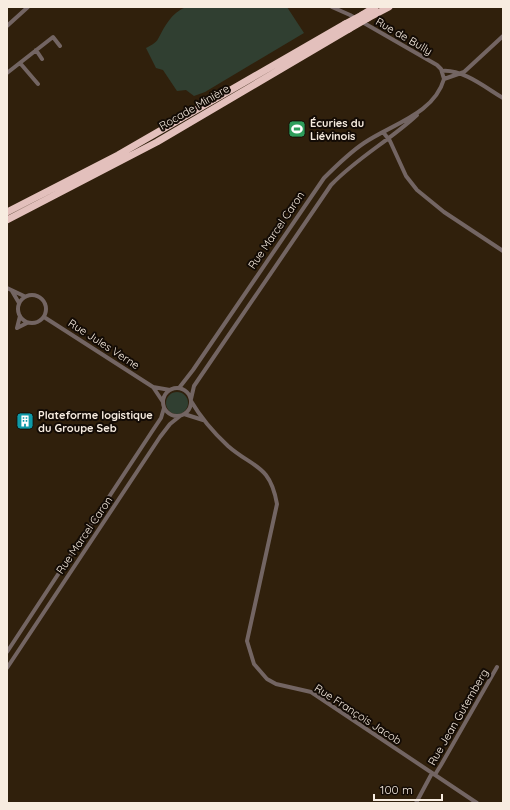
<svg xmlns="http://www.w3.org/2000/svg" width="510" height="810" font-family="Quicksand,sans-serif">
<rect width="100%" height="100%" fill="#30200c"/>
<path fill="#303f31" d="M186,7H287L304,33L205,92L194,96L186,90L177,91L163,70L156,68L146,48C150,46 156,43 158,39C165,26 171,13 186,7Z
M166 403a11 11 0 1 1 22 0a11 11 0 1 1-22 0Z"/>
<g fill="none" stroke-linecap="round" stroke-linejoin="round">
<path stroke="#736563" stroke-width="4" d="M332,7L350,15L437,65L441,69L444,79
M7,26L28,7
M36,50L42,59
M20,63L38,84
M442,71C463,69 486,88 503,98
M7,73L53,37L60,46
M444,79L464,72L503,36
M383,132L390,141L406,176L417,190L444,212L503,251
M7,288L24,296
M12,291L19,303
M18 309a14 14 0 1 1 28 0a14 14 0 1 1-28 0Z
M44,317L153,387L163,402
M17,328L20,316
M17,328L27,323
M153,387L170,390
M179,388L193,370L324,178C337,165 349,153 364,143C392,124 434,114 444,79
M163 402a14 14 0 1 1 28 0a14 14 0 1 1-28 0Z
M191,399L194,386L331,185C358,157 389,141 417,115
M191,401C201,418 214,433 228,446C253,468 270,464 277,504L247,641L254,664L267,679L276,684L311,692L317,696L477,803
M184,414L203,420
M7,652L151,433L161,418L164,408
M7,668L160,437L170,424L180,416
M416,803L431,775L436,773L441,765L497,667"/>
<path stroke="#e3c0bc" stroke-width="7" d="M362,15L375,7
M368,18L389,7
M7,212L118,155L345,24
M7,220L157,142L349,29"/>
<path stroke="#e3c0bc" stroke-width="7" d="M345,24L362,15
M349,29L368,18"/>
</g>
<defs>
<g id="stadium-square" transform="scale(0.9)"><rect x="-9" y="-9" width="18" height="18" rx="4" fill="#2e9e5b" stroke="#130b05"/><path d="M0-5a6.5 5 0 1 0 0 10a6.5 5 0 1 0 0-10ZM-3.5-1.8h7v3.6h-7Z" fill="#fff"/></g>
<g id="building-square" transform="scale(0.9)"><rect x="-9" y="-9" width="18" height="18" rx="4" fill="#0f9aa8" stroke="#130b05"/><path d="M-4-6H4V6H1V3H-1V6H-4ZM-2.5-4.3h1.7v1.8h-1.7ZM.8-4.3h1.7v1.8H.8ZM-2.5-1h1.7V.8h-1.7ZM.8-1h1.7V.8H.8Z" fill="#fff"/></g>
</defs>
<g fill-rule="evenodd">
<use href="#stadium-square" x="297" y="129"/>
<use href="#building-square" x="25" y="421"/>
</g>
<g text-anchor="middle" stroke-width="4" stroke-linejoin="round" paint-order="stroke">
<g font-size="11" fill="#f7ece0" stroke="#130b05">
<text transform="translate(404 36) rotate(30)" y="4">Rue de Bully</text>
<text transform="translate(194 107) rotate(-30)" y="4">Rocade Minière</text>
<text transform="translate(276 230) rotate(-56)" y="4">Rue Marcel Caron</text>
<text transform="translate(104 344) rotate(33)" y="4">Rue Jules Verne</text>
<text transform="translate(84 535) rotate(-56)" y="4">Rue Marcel Caron</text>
<text transform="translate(358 714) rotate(33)" y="4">Rue François Jacob</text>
<text transform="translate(458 717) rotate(-60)" y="4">Rue Jean Gutemberg</text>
</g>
<g font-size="11" font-weight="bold" fill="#f7ece0" stroke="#130b05" text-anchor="start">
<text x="310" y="127">Écuries du<tspan x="310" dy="13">Liévinois</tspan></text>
<text x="38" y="419">Plateforme logistique<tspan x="38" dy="13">du Groupe Seb</tspan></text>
</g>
</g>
<rect width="510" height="810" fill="none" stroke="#f7ece0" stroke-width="16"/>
<path d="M374 794v6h68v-6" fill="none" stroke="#f7ece0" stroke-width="2"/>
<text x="380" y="794" font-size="12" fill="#f7ece0" stroke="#130b05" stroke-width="3" paint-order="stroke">100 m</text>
</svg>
